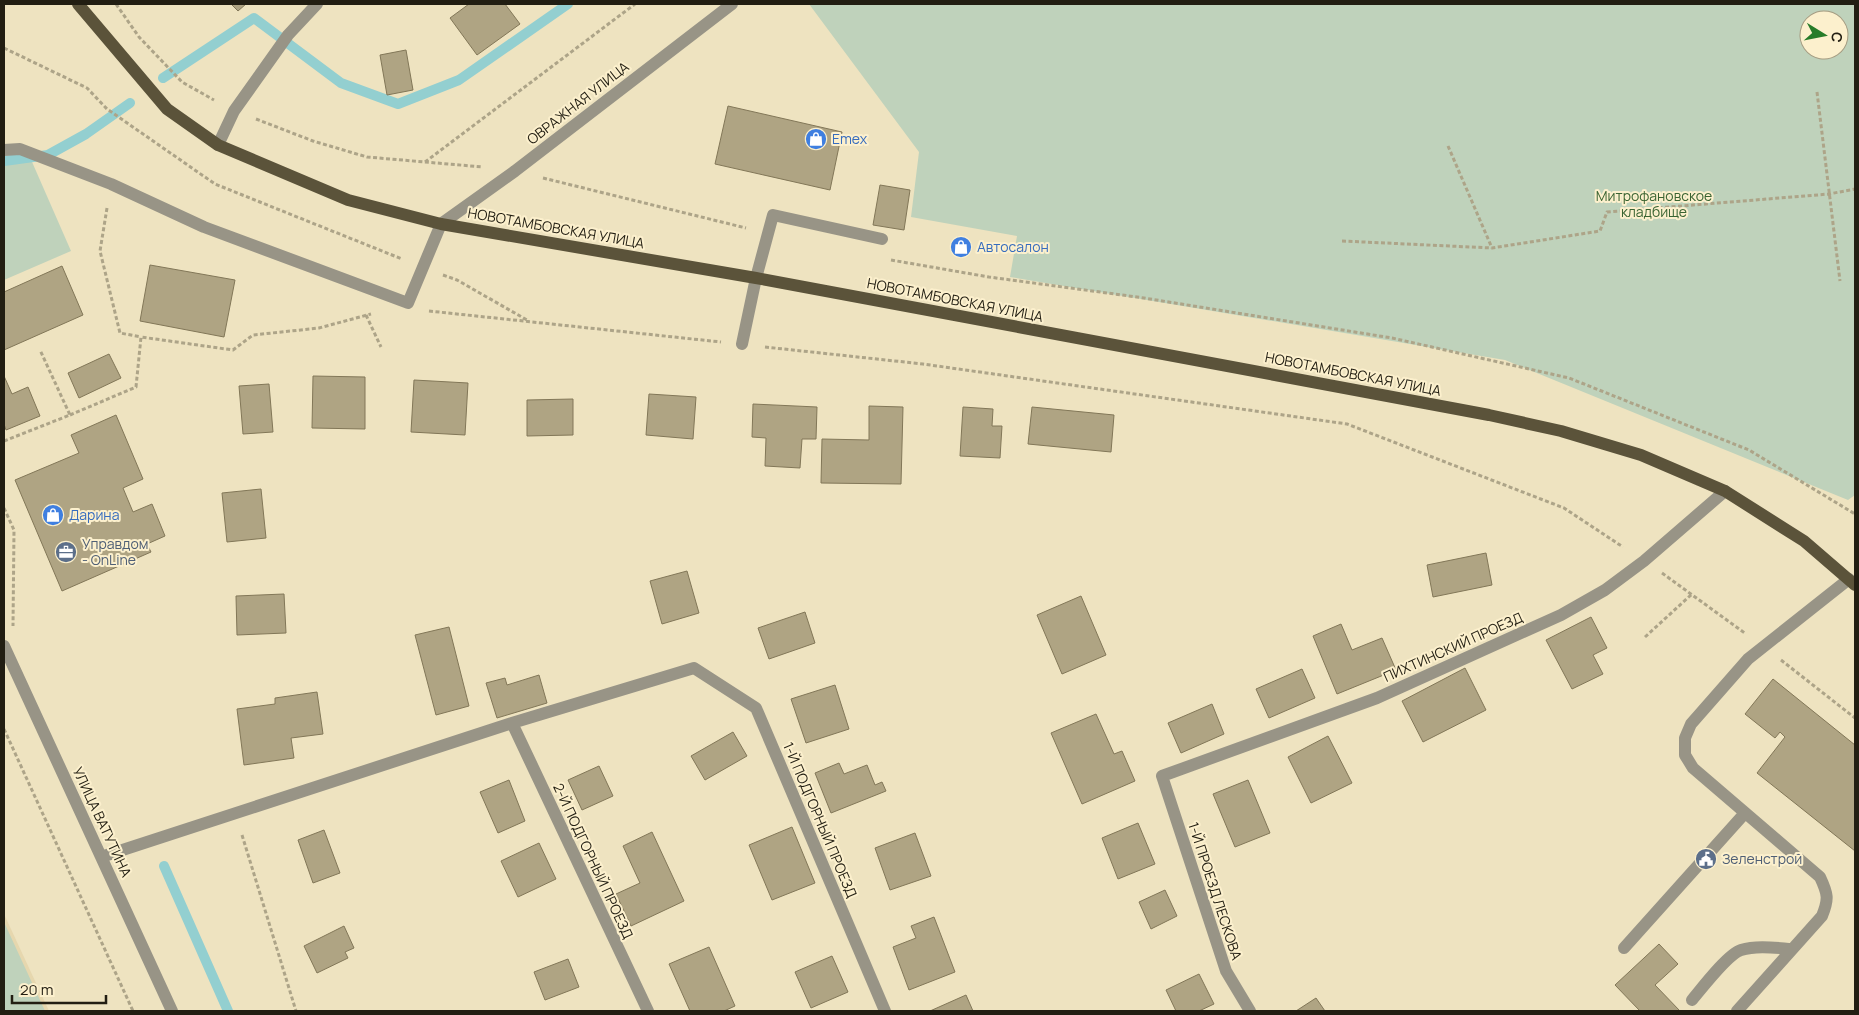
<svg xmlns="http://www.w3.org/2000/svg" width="1859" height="1015" font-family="Manrope,sans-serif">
<rect width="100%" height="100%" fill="#eee3c0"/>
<path fill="#e6d7ae" d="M4,914L49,1011H4Z"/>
<path fill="#bfd2bb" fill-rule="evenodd" d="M809,4H1855V495L1848,500L1505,360L1010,277L1017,236L911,217L919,152ZM1809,20H1839V50H1809Z
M29,155L71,251L4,280V165Z
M4,922L45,1011H4Z"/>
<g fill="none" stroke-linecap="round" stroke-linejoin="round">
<path stroke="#93cfd0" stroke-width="10" d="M163,78L254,18L341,83L398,104L459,80L568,4
M4,161L48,155L86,134L130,103
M164,866L228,1011"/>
</g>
<path fill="#afa483" stroke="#827758" d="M231,4H246L238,11Z
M469,4H505L520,24L477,55L450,18Z
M406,50L413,90L387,95L380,55Z
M728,106L842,132L830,190L715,164Z
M880,185L910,190L904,230L873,225Z
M150,265L235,280L224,337L140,321Z
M62,266L83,315L4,350V292Z
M109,354L121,378L79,398L68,373Z
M4,376L12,394L28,387L40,416L6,430L4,424Z
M313,376L365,377V429L312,428Z
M414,380L468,383L465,435L411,432Z
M269,384L273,432L243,434L239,386Z
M649,394L696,397L693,439L646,435Z
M573,399V435L527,436V400Z
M753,404L817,407L816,439H802L800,468L765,466L766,438L752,437Z
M869,406L903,407L901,484L821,483L822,439L869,440Z
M963,407L993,409L992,426H1002L1000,458L960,456Z
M1032,407L1114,415L1111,452L1028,444Z
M116,415L143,479L123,488L133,512L152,504L165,536L147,544L151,552L62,591L15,480L79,453L71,435Z
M261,489L266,538L227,542L222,493Z
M1486,553L1492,585L1433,597L1427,565Z
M687,571L699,613L662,624L650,581Z
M284,594L286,633L237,635L236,596Z
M1081,596L1106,655L1062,674L1037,615Z
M805,612L815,643L769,659L758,628Z
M1591,617L1607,648L1593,655L1603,674L1572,689L1546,640Z
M1341,624L1352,650L1382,638L1396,670L1337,694L1313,636Z
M449,627L469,706L436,715L415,635Z
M1465,668L1486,710L1423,742L1402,701Z
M1302,669L1315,698L1269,718L1256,689Z
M539,675L547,703L497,718L486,683L505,678L507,685Z
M1773,679L1855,745V851L1757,773L1785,737L1780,732L1775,738L1745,714Z
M835,685L849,729L806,743L791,699Z
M317,692L323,734L291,738L294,758L244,765L237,709L275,704V698Z
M1212,704L1224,734L1181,753L1168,723Z
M1096,714L1114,754L1122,751L1135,781L1082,804L1051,733Z
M733,732L747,756L705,780L691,756Z
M1328,736L1352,783L1311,803L1288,757Z
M839,763L844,774L867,765L875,785L882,782L886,791L831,813L815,773Z
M599,766L613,796L582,810L568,780Z
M509,780L525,821L498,833L480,792Z
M1248,780L1270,833L1235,847L1213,794Z
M1138,823L1155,864L1118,879L1102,838Z
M792,827L815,883L772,900L749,845Z
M324,830L340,873L313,883L298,840Z
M652,832L684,901L631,926L616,894L640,883L623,846Z
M915,833L931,876L890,890L875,848Z
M539,843L556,879L518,897L501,861Z
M1165,890L1177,916L1151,929L1139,902Z
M934,917L955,972L909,990L893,947L916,938L911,926Z
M344,926L354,948L345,952L348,958L317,973L304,946Z
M1659,944L1678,964L1655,985L1680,1011H1640L1615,985Z
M709,947L735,1006L724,1011H690L669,964Z
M832,956L848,992L811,1008L795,972Z
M568,959L579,987L545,1000L534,972Z
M1199,974L1214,1004L1199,1011H1176L1166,990Z
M966,995L973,1011H930Z
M1316,998L1325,1011H1296Z"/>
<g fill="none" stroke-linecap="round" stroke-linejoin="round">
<path stroke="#ada488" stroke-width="3" stroke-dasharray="4 2.5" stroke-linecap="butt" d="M116,4L139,37L182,82L214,100
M4,48L87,88L107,109L215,184L402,259
M1817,92L1840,281
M256,119L313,141L367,157L483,167
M1448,146L1492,248
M425,162L635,4
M543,178L746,228
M107,208L100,251L120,333L141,337
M1342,241L1492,248L1600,231L1607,212L1829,194L1855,189
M891,260L989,277L1144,298L1392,338L1569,378L1749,450L1855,514
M443,275L457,280L527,320
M429,311L721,342
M366,315L381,347
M765,347L923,364L1347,424L1564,508L1623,547
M70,415L136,387L141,337L233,350L253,335L319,328L371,314
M4,441L70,415L40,350
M4,508L14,530L13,626
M1662,573L1746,634
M1645,637L1692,594
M1781,660L1855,718
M4,729L133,1011
M242,835L296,1011"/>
<path stroke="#989486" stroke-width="12" d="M218,145L234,111L288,35L317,4
M4,150L20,149L111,184L204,227L408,303L441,224L515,171L732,4
M742,344L756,278L773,215L882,239
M4,646L172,1011
M512,723L648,1011
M101,857L512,723L694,668L756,708L885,1011
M1624,948L1745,813
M1692,1000C1702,988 1728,954 1741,950C1757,945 1777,948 1792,949
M1250,1011L1226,971L1162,776L1377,698L1561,615L1605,590L1644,561L1725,491
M1737,1011L1822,916C1829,899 1828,894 1820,877L1693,768L1685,755V738L1691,724L1748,659L1849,579"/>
<path stroke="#5b533a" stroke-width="12" d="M78,4L167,109L218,145L348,200L441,224L756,278L1489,415L1561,431L1641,455L1725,491L1804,541L1855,585"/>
</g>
<defs>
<g id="shop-disc" transform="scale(1.125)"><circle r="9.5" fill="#3f7fe0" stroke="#fcf0cd"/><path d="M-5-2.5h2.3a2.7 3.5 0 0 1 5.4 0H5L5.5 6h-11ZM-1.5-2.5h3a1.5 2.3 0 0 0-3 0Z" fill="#fff"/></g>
<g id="office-disc" transform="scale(1.125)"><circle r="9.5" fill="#5c6f8a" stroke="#fcf0cd"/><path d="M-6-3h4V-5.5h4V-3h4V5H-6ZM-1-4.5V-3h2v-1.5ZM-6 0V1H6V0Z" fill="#fff"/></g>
<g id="civic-disc" transform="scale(1.125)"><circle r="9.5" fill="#5c6f8a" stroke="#fcf0cd"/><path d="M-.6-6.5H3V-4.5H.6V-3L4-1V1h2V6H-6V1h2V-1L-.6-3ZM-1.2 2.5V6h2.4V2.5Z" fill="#fff"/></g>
</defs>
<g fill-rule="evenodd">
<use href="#shop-disc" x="816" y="139"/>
<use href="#shop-disc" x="961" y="247"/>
<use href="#shop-disc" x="53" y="515"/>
<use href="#office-disc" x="66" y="552"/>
<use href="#civic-disc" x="1706" y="859"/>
</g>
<g text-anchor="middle" stroke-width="4" stroke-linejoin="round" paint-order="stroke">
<g font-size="14" fill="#221e12" stroke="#fcf0cd">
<text transform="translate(578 103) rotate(-38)" y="5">ОВРАЖНАЯ УЛИЦА</text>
<text transform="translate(556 228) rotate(10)" y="5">НОВОТАМБОВСКАЯ УЛИЦА</text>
<text transform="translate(955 300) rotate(11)" y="5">НОВОТАМБОВСКАЯ УЛИЦА</text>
<text transform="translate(1353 374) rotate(11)" y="5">НОВОТАМБОВСКАЯ УЛИЦА</text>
<text transform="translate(1453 647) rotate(-24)" y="5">ПИХТИНСКИЙ ПРОЕЗД</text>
<text transform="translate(820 820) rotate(67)" y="5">1-Й ПОДГОРНЫЙ ПРОЕЗД</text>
<text transform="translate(102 822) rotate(65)" y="5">УЛИЦА ВАТУТИНА</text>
<text transform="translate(593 861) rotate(65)" y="5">2-Й ПОДГОРНЫЙ ПРОЕЗД</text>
<text transform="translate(1215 891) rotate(72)" y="5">1-Й ПРОЕЗД ЛЕСКОВА</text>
</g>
<g font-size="14" fill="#366cbe" stroke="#fcf0cd" text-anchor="start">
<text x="832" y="144">Emex</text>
<text x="977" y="252">Автосалон</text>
<text x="69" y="520">Дарина</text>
</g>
<g font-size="14" fill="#3a6432" stroke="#fcf0cd">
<text x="1654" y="201">Митрофановское<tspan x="1654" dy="16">кладбище</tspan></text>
</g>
<g font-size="14" fill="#4e5e75" stroke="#fcf0cd" text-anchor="start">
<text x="82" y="549">Управдом<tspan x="82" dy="16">- OnLine</tspan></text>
<text x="1722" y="864">Зеленстрой</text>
</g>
</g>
<rect width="1859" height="1015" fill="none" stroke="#221e12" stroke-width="10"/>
<g transform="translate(1824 35) rotate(100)"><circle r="24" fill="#fcf0cd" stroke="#a59c82"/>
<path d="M0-4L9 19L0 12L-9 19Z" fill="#277c29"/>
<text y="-8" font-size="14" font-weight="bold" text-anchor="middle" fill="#221e12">С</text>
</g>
<path d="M12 995v8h94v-8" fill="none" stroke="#221e12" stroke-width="2.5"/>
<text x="20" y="995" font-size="15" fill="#221e12" stroke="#fcf0cd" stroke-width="4" paint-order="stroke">20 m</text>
</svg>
